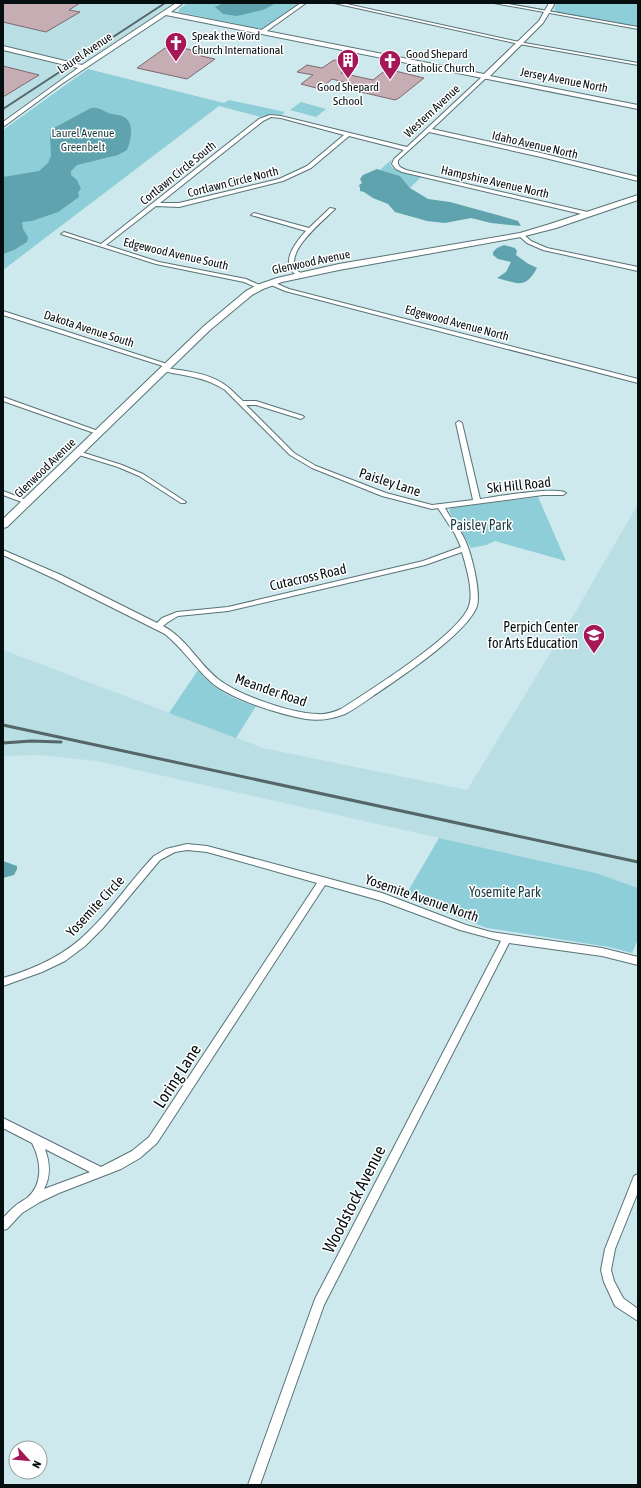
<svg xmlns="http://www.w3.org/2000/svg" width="641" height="1488" font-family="'Asap Condensed',sans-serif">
<rect width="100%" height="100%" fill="#cde9ed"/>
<path fill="#b9dfe4" d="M3,3H174L88,60L78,63L3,45Z
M3,51L64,66L69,68L71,71L3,120Z
M638,504V888L596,873L97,761L39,755L3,756V650L263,748L467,790L576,611Z"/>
<path fill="#8eced8" d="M188,3H300L265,28L261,29L179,12V9Z
M556,3H638V27L557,12L554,9Z
M88,69L224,103L229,100L285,112L281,115L271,114L261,117L219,106L3,270V130Z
M301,102L326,109L316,117L290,110Z
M392,159L390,164L392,167L398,171L421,177L410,188L400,176L380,170Z
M538,497L566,561L495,541L486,545L471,548L449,511L451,508L458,507Z
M198,670C214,690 232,699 256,706L236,738L169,713Z
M439,838L596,873L638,888V939L632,953L609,947L487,928L404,898Z"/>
<path fill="#5ea3ad" d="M224,3H276L263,10L237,16L223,14L215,7Z
M91,108C98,107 102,110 108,113C112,114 121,115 124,117C135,124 131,139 127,150L118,155L77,165L71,171V175L77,180L81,189L78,192L79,197L58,212L32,221L22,222L23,229L28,237L27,242L14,250L3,254V177L39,171L48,163L51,156L50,137L52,129Z
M377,169L400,176L410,188L428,199L450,202L501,216L518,221L521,226L491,223L471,218L445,223L427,221L395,212L388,204L373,198L364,192L360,191V188L359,185L362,183L360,179L363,175Z
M504,245L515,248L517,251L516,255L527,263L537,268C525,290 517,283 497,278L506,272L511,262L498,259L493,255V252L497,248Z
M3,861L17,866V869L14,875L3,878Z"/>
<path fill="#c6adb3" stroke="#7e686e" d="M3,3H80L69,10L80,12L46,32L3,22Z
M165,48L178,51L183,48L205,53L201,56L215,59L187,79L137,68Z
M334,60L353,64L341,73L373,80L387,69L424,78L399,98L395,100L361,92L366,88L332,79L320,89L301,84L313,75L297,72L307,65L322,68Z
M3,66L39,75L3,97Z"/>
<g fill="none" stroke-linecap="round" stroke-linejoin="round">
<g stroke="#587275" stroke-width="2">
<path id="street" d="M301,3H306L264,33H260V31Z
M334,3H342L519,42L638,63V65L519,44Z
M494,3H503L638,27V29Z
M484,75L488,76L432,129L541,153L638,177V181L541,157L429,132L398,160V164L400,167L406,170L592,213L593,214L590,216L402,172L396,169L392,164L394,159L404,150L349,136L311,168L283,181L179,207L156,206L106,245L159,262L246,279L262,286L263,287L260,289L244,282L156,264L61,234L64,232L101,244L259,119L270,115L281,116L407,147ZM271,117L281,118L344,135L307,166L279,179L179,203H160L263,121Z
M330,208L335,209C324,220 285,251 296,269C297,271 301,273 303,275L300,277C277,266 295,243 306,231L251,215L254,213L309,228Z
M519,234H523L531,241L547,248L638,267V271L543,250L527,243L519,236Z
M269,282H273L289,289L638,379V383L285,291L269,284Z
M3,311L170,365L171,366L170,367H166L3,315Z
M165,368C186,371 212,373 229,388C234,392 238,397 243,401H256L303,416L304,417L301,419L256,405H246L294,453L316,466L386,493L432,505L473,500L456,423L459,421L462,423L480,499C494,497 557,486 566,493L563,495H543L445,508C450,518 459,527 464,538C471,551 481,591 477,606C468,633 398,679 373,696C364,702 355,709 345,714C332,719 320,721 306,719C281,715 230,699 211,682C195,667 182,648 165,634L55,579L3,555V550L61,575L157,623L162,618L177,612L228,607L423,561L461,547L455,534L438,508L432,509L382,496L312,468L290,455L225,390C206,377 185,376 163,371L162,370ZM462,552C466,566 474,592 469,606C460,634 369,691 341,709C334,712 326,715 318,714C292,714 238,695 218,679C198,663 186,638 163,626L168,622L178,616L228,611L425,565Z
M3,397L101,432L102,433L99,435L97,434L3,401Z
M78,451L122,465L143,474L186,502L185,503H181L139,476L118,467L76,454L75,453Z
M3,491L29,501L30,502L27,504L3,495Z
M187,844L207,846L382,893L466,925L491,932L602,948L638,957V965L602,956L509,943L324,1305L260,1485H248L315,1299L501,941L460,930L382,901L325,885L157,1143L140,1158L121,1169L59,1193L40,1202L22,1213L7,1229L3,1230V1218C7,1214 10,1210 14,1207C18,1203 23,1201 27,1198C44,1184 41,1160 32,1143L3,1128V1118L101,1167L132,1151L149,1137L317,883L207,852L187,850L175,852L160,860L103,928L85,946L65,961L42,972L3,986V978C35,969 65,955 88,932C112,909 131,880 154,856L166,849ZM45,1149L90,1172L44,1189C51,1176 50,1163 45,1149Z
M638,1174V1192L615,1249L611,1270L614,1281L623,1298L638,1309V1321L615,1306L604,1282L601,1270L605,1249L634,1176Z"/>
</g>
<g stroke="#587275" stroke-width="2">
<path id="secondary" d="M176,3H183L171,12L484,74L539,21L549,3H555L543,23L490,76L638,105V109L166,15L63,83L3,127V122L78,68L3,50V46L82,65Z
M638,195V200L556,228L521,237L339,270L282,282L263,289L252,295L210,330L7,527L3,528V519L204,326L246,291L257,285L277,278L339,264L520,233L550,224Z"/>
</g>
<use href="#street" fill="#fff" fill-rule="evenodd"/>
<use href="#secondary" fill="#fff" fill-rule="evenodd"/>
<path stroke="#556668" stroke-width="2" d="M3,109L165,3"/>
<path stroke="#556668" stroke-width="3" d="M3,725L638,862
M3,743L31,741L61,742"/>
</g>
<defs>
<g id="church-pin" transform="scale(1.15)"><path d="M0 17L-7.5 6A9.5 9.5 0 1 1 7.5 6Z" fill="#a61757" stroke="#fff"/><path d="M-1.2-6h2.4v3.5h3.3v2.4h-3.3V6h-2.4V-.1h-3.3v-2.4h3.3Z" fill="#fff"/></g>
<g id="building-pin" transform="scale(1.15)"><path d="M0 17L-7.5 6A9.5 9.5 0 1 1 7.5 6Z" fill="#a61757" stroke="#fff"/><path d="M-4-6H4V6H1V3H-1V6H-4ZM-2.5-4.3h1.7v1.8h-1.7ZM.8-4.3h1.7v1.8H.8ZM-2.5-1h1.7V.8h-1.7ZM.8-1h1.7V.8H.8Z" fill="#fff"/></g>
<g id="school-pin" transform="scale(1.15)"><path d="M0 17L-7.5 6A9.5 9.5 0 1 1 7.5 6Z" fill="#a61757" stroke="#fff"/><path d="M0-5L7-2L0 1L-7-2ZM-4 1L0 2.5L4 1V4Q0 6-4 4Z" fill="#fff"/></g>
</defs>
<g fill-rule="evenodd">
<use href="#church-pin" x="176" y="43"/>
<use href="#building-pin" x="348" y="60"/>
<use href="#church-pin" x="390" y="61"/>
<use href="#school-pin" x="594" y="635"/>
</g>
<g text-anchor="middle" stroke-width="3" stroke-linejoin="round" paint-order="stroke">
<g font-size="12" fill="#060f10" stroke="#fff" text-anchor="start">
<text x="192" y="40">Speak the Word<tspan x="192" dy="14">Church International</tspan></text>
<text x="406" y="58">Good Shepard<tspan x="406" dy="14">Catholic Church</tspan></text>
<text x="348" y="91" text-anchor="middle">Good Shepard<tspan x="348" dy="14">School</tspan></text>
</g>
<g font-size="12" fill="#060f10" stroke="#fff">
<text transform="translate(85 53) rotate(-34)" y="4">Laurel Avenue</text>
<text transform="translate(564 80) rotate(11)" y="4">Jersey Avenue North</text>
<text transform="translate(432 111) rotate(-43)" y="4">Western Avenue</text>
<text transform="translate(535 145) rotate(13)" y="4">Idaho Avenue North</text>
<text transform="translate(178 173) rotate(-39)" y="4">Cortlawn Circle South</text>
<text transform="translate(233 182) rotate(-14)" y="4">Cortlawn Circle North</text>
<text transform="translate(495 182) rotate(13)" y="4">Hampshire Avenue North</text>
<text transform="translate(176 254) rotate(13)" y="4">Edgewood Avenue South</text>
<text transform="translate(311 262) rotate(-12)" y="4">Glenwood Avenue</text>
<text transform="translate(457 323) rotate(15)" y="4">Edgewood Avenue North</text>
<text transform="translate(89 329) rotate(18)" y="4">Dakota Avenue South</text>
<text transform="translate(45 468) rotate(-44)" y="4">Glenwood Avenue</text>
</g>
<g font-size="12" fill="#1b3d42" stroke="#fff">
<text x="83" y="137">Laurel Avenue<tspan x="83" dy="14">Greenbelt</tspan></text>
</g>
<g font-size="14" fill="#060f10" stroke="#fff">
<text transform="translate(390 482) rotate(18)" y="5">Paisley Lane</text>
<text transform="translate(519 485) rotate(-6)" y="5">Ski Hill Road</text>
<text transform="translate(308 577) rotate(-13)" y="5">Cutacross Road</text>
<text transform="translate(271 690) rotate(19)" y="5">Meander Road</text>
<text transform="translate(422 898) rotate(19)" y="5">Yosemite Avenue North</text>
<text transform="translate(95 906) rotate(-47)" y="5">Yosemite Circle</text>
</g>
<g font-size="14" fill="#1b3d42" stroke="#fff">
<text x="481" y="530">Paisley Park</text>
<text x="505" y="897">Yosemite Park</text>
</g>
<g font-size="14" fill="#060f10" stroke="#fff" text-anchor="end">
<text x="578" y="632">Perpich Center<tspan x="578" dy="16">for Arts Education</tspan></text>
</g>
<g font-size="17" fill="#060f10" stroke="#fff">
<text transform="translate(177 1076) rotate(-57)" y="6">Loring Lane</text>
<text transform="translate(354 1199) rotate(-63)" y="6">Woodstock Avenue</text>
</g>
</g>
<rect width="641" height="1488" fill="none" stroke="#060f10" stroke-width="8"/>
<g transform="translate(28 1460) rotate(117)"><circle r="19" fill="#ffffff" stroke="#9b9f9f"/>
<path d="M0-3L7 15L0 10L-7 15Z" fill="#a61757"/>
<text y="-6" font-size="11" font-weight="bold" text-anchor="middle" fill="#060f10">N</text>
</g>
</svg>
